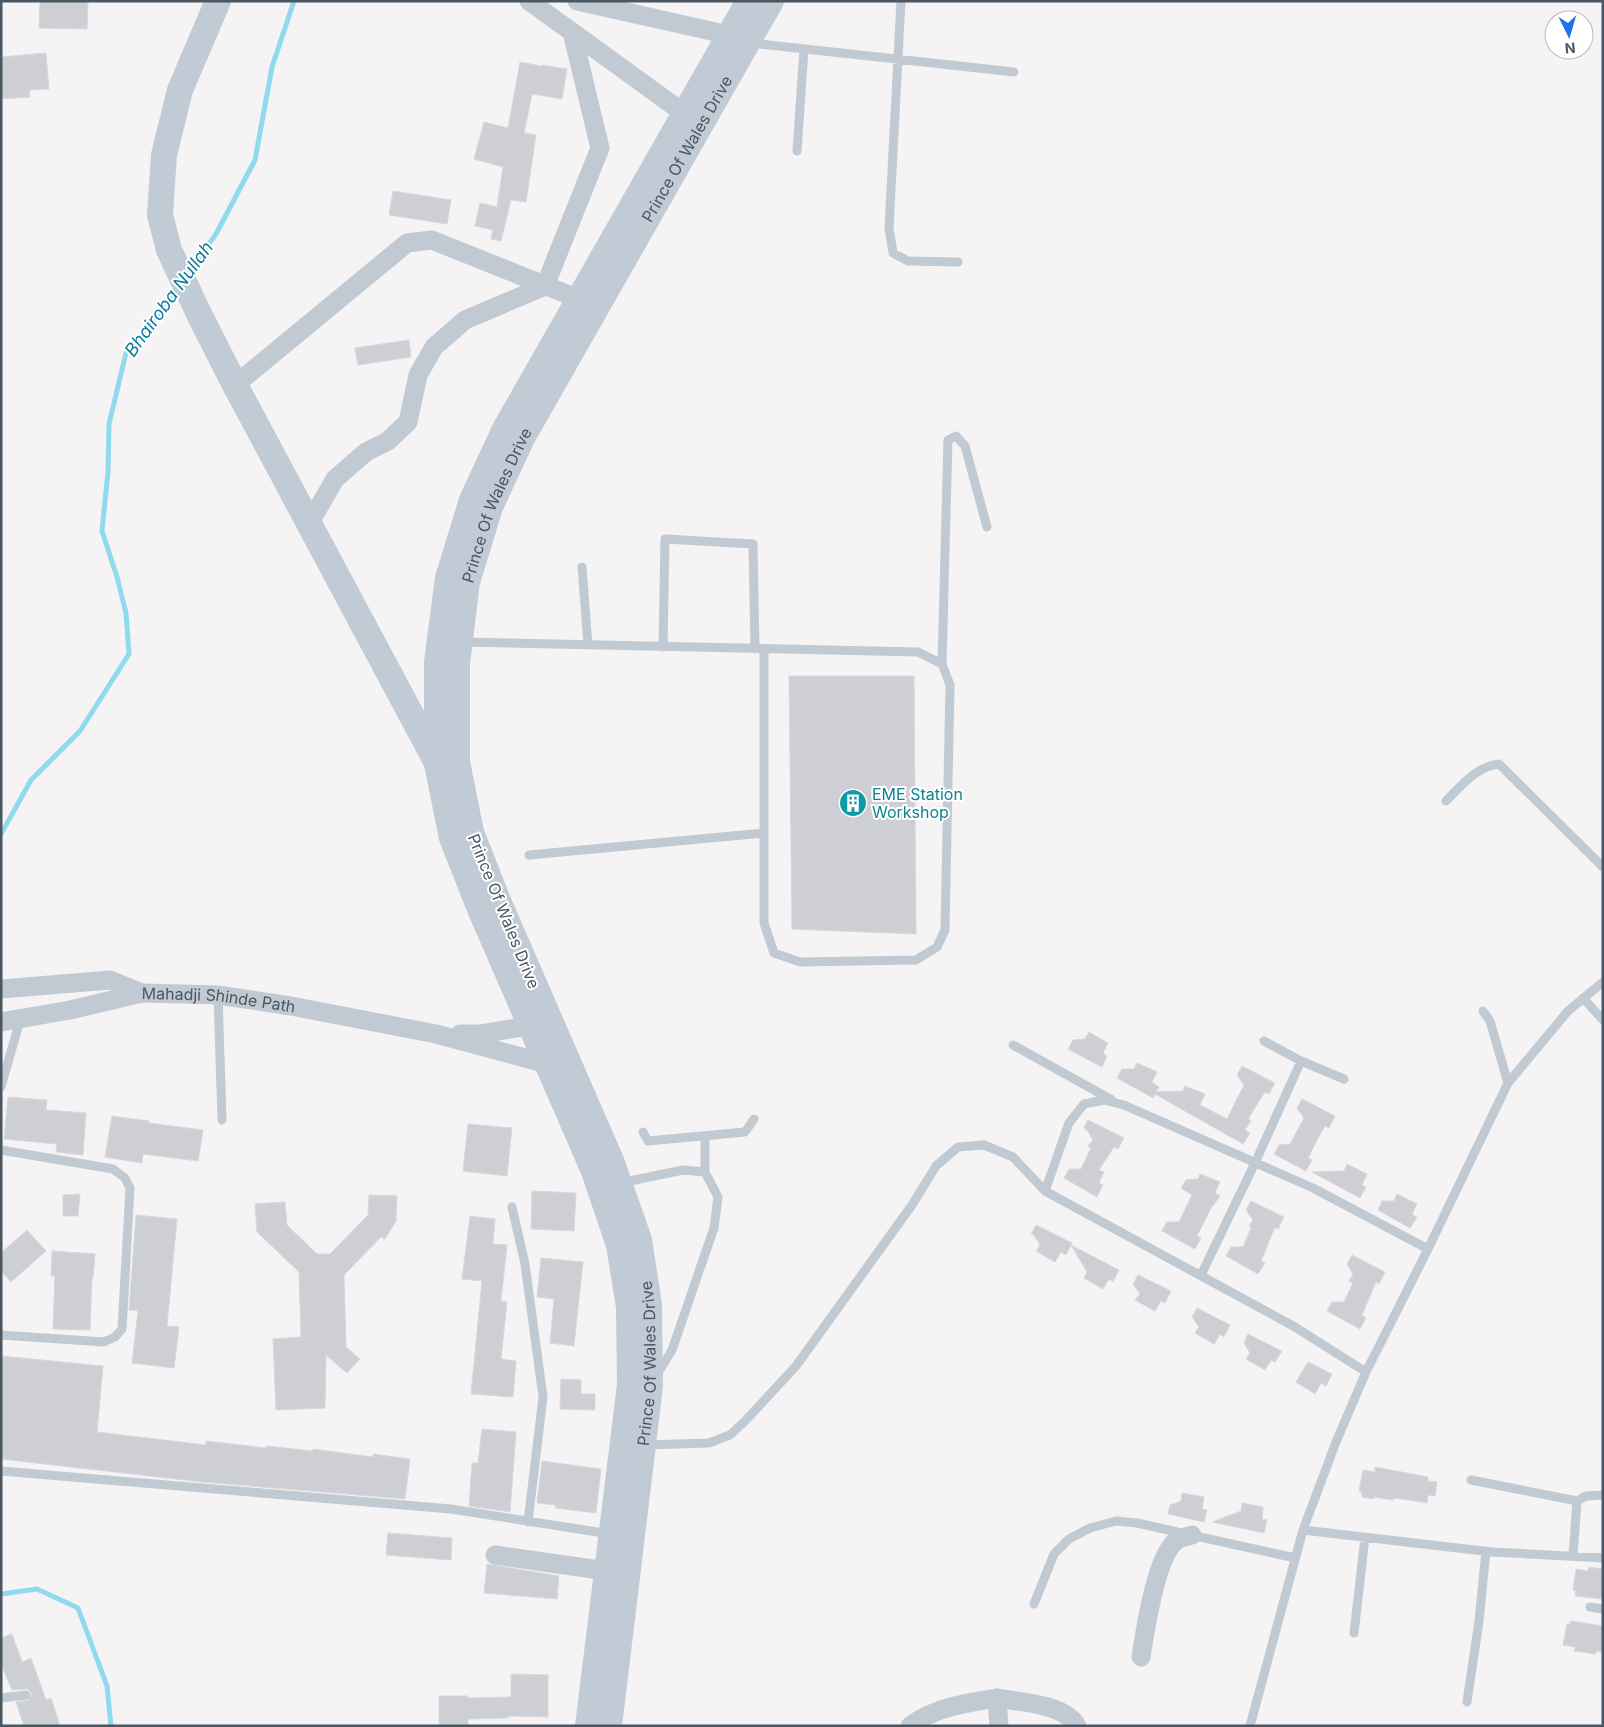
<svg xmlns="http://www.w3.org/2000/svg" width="1604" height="1727" font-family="Inter,sans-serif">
<rect width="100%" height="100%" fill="#f5f3f3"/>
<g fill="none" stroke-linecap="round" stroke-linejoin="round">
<path stroke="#90daee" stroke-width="5" d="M189,272L216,234L255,160L272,67L294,1
M1,834L31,780L80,731L129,654L126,613L117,577L102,531L108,472L109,424L126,353L166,305L178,288
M1,1594L37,1589L78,1608L107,1686L111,1726"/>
</g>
<path fill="#cdcfd5" stroke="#d7d9de" d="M40,1H88L87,29L39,28Z
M46,53L49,89L29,90L30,97L1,99V57Z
M520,62L541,66L542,65L567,69L562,99L532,94L524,133L536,135L526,202L511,200L501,241L491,239L493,230L475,226L480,203L497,207L503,167L474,159L484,122L508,128Z
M393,191L451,200L447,224L389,215Z
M409,340L411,357L358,365L355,348Z
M789,676H914L916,934L792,929Z
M1089,1032L1108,1043L1103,1053L1107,1056L1102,1067L1068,1049L1073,1040L1085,1039Z
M1137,1063L1157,1072L1152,1082L1159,1087L1156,1092L1183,1091L1185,1086L1205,1094L1200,1105L1227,1119L1244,1085L1237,1075L1242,1066L1275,1083L1269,1094L1265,1092L1248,1119L1251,1120L1245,1130L1250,1133L1243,1144L1155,1094L1153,1098L1117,1078L1122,1069H1134Z
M8,1097L47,1100L46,1110L86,1113L83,1155L56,1152L57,1144L4,1139Z
M1302,1099L1335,1116L1329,1128L1325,1126L1319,1136L1308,1158L1312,1160L1306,1171L1274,1154L1279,1145L1290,1144L1304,1118L1297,1108Z
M112,1116L149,1121V1123L203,1130L198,1161L143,1154L142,1163L105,1157Z
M1088,1120L1124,1138L1118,1149L1114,1147L1099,1170L1104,1172L1099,1183L1103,1185L1097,1197L1064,1178L1069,1169H1081L1091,1148L1088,1146L1093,1140L1087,1130L1084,1128Z
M468,1124L512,1128L507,1176L463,1171Z
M1347,1164L1367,1174L1362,1185L1366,1187L1360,1198L1312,1172L1344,1171Z
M1200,1174L1220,1182L1215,1193L1220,1196L1213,1206H1212L1197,1236L1201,1238L1195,1249L1162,1231L1167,1222H1179L1192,1195L1181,1188L1186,1180L1198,1179Z
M532,1191L576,1193L574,1231L531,1229Z
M80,1194L78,1216H63V1195Z
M1397,1194L1417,1204L1412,1214L1417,1217L1410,1228L1378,1210L1382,1201H1394Z
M369,1195L397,1196L396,1221L385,1239L381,1237L344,1275L346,1347L360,1359L347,1373L326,1355L325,1408L276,1410L273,1339L301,1337L299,1272L257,1232L255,1204L285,1202L287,1225L317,1254H330L368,1215Z
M1251,1201L1284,1217L1278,1229L1275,1227L1261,1261L1265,1263L1258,1274L1226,1256L1231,1247H1243L1251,1228L1249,1226L1253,1220L1246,1210Z
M136,1215L177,1219L167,1326L179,1327L174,1368L132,1363L138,1311L129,1310Z
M470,1216L495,1219L493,1244L507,1245L501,1301L507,1302L501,1359L516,1361L513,1397L471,1394L482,1281L462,1279Z
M1036,1225L1072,1243L1066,1255L1061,1252L1055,1262L1036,1251L1040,1245L1034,1235L1031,1234Z
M27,1230L46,1251L11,1282L1,1271V1253Z
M1071,1245L1119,1270L1113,1282L1109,1279L1103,1289L1084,1278L1087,1272Z
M52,1251L95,1254L93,1278H92L90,1330L53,1329L55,1276H51Z
M1352,1255L1385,1272L1379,1284L1376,1282L1362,1315L1366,1318L1360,1329L1327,1311L1332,1302H1344L1353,1283L1349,1281L1353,1274L1347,1264Z
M541,1258L583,1262L574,1346L550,1343L554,1299L537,1297Z
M1138,1275L1171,1291L1165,1303L1161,1301L1155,1311L1135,1300L1140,1294L1133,1284Z
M1197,1308L1230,1325L1224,1337L1220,1334L1214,1344L1195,1333L1199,1327L1192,1317Z
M1248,1334L1282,1351L1275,1362L1271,1360L1265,1370L1246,1359L1250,1353L1244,1343Z
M1,1356L103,1366L97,1432L206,1445V1441L267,1448V1446L313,1451V1449L373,1457V1454L410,1459L405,1499L202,1482L1,1459Z
M1308,1362L1332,1374L1326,1386L1321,1383L1315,1394L1296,1382Z
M561,1379L581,1380V1394H595V1410L560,1409Z
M482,1429L516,1432L510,1512L469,1506L472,1463H478Z
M542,1461L601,1469L596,1513L555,1508L556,1505L537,1503Z
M1375,1467L1428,1477V1481L1437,1482L1435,1496L1428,1495L1427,1503L1409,1500L1394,1498L1393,1500L1374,1497V1499L1362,1497V1492L1359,1491L1363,1470L1375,1472Z
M1182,1493L1204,1497L1202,1509L1207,1510L1204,1522L1168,1514L1170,1505L1181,1501Z
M1242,1503L1263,1507L1262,1519L1267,1520L1264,1533L1212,1522L1241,1511Z
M388,1533L452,1538L451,1560L386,1555Z
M487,1564L559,1576L557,1599L484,1593Z
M1589,1567L1603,1569V1599L1575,1596L1576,1591L1573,1590L1576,1569L1588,1571Z
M1571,1621L1603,1626V1652L1596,1651V1654L1574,1651L1575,1647L1563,1645L1567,1624H1570Z
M12,1634L22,1662L31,1658L46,1700L51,1698L60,1726H24L16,1702L29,1700L32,1694L28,1689L12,1690L1,1664V1638Z
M511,1674L548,1675V1717L508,1716V1718L468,1719V1726H439V1696H468V1698L511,1697Z"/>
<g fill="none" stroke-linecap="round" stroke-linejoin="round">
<path stroke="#c1cad2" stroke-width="9" d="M901,1L889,228L893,253L908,261L958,262
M751,43L1014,72
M797,151L804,49
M582,567L588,645
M462,642L918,652L942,664
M663,647L665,539L753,544L755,649
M764,649V923L774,953L800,962L916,960L937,947L945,930L950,685L942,664L948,440L956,436L965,446L987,527
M1446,801C1461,786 1477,766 1499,764L1603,867
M529,855L764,833
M218,995L222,1120
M1583,998L1603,1020
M1483,1011L1490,1021L1508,1083
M1264,1041L1301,1061L1344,1079
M1013,1045L1112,1100
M1,1087L20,1020
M643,1132L648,1141L745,1132L754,1119
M705,1136V1172
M1,1150L113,1169L125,1178L130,1188L122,1329L115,1337L104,1342L1,1335
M620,1183L683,1170L705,1172L718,1197L714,1228L672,1350L658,1373
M1045,1191L1069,1123L1084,1104L1104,1100L1124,1105L1313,1188L1428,1249
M512,1207L525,1264L543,1397L528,1522
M1201,1275L1255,1163L1301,1061
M646,1445L709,1443L730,1435L745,1421L796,1366L912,1205L936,1166L958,1147L984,1145L1013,1157L1045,1191L1295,1327L1366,1372
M1,1471L451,1509L610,1534
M1471,1480L1577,1501
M1303,1530L1492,1552L1603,1558
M1573,1556L1577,1501L1586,1496L1603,1495
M1034,1604L1054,1554L1069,1539L1090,1528L1116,1521L1137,1523L1295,1558
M1590,1607L1603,1609
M1354,1633L1365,1537
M1,1698L26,1695
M1467,1702L1479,1621L1486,1551
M1250,1726L1303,1530L1336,1442L1366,1372L1428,1249L1508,1083L1568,1011L1603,982"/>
<g stroke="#c1cad2" stroke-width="19">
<path d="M577,1L729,35L739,39"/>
<path d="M572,32L685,114"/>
<path d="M235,385L407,243L432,240L579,299"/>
<path d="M309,524L335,479L366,452L388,441L408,422L418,375L434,347L465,320L545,286L600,148L572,32L529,1"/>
<path d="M1,989L110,980L142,993"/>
<path id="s1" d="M1,1022L70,1010L142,993L218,995L291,1006L436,1034L547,1064L554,1061"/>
<path d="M460,1034H480L541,1024"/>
<path d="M495,1555L607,1571"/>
<path d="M1141,1657C1145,1631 1156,1555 1177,1540C1180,1537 1187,1537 1192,1535"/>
<path d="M997,1698C1020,1702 1065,1704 1077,1726"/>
<path d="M910,1726C935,1707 967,1703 997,1698L999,1726"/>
</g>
<g stroke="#c1cbd6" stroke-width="26">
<path d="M218,1L180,90L164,155L160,215L169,250L200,316L235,385L436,761"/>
<path d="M588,1726L630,1385L629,1307L619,1245L594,1171L480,909L452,838L437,764V662L448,578L472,500L505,429L749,1"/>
<path id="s2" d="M609,1726L650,1386L649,1305L639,1240L612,1163L498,901L471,832L457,762V663L467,582L490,507L522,438L771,1"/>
</g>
</g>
<defs>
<g id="building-disc" transform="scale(1.4375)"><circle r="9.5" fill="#0f9aa8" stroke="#fff"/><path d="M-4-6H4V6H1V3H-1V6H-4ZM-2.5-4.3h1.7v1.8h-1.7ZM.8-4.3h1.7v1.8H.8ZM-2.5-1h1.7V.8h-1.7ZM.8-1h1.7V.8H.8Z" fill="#fff"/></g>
</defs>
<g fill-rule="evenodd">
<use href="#building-disc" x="853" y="803"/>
</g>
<g text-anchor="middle" stroke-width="4" stroke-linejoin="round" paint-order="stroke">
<g font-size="16" fill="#4a5661" stroke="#fff">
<text dy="6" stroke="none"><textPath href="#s2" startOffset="1670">Prince Of Wales Drive</textPath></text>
<text dy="6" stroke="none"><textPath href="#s2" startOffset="1265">Prince Of Wales Drive</textPath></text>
<text transform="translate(504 911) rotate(68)" y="6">Prince Of Wales Drive</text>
<text dy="6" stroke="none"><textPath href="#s1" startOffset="221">Mahadji Shinde Path</textPath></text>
<text dy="6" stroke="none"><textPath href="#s2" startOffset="365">Prince Of Wales Drive</textPath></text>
</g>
<g font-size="16" fill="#0d838f" stroke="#fff" text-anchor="start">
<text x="872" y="800">EME Station<tspan x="872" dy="18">Workshop</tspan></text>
</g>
<g font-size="18" font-style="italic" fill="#0c7c9b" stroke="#fff">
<text transform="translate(169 299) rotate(-54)" y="6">Bhairoba Nullah</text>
</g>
</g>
<rect width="1604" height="1727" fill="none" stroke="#4a5661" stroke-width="5"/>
<g transform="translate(1569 35) rotate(175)"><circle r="24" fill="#ffffff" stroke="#b7bbc0"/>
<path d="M0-4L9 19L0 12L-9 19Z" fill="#1a73e8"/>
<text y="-8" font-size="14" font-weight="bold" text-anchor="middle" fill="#4a5661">N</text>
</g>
</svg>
